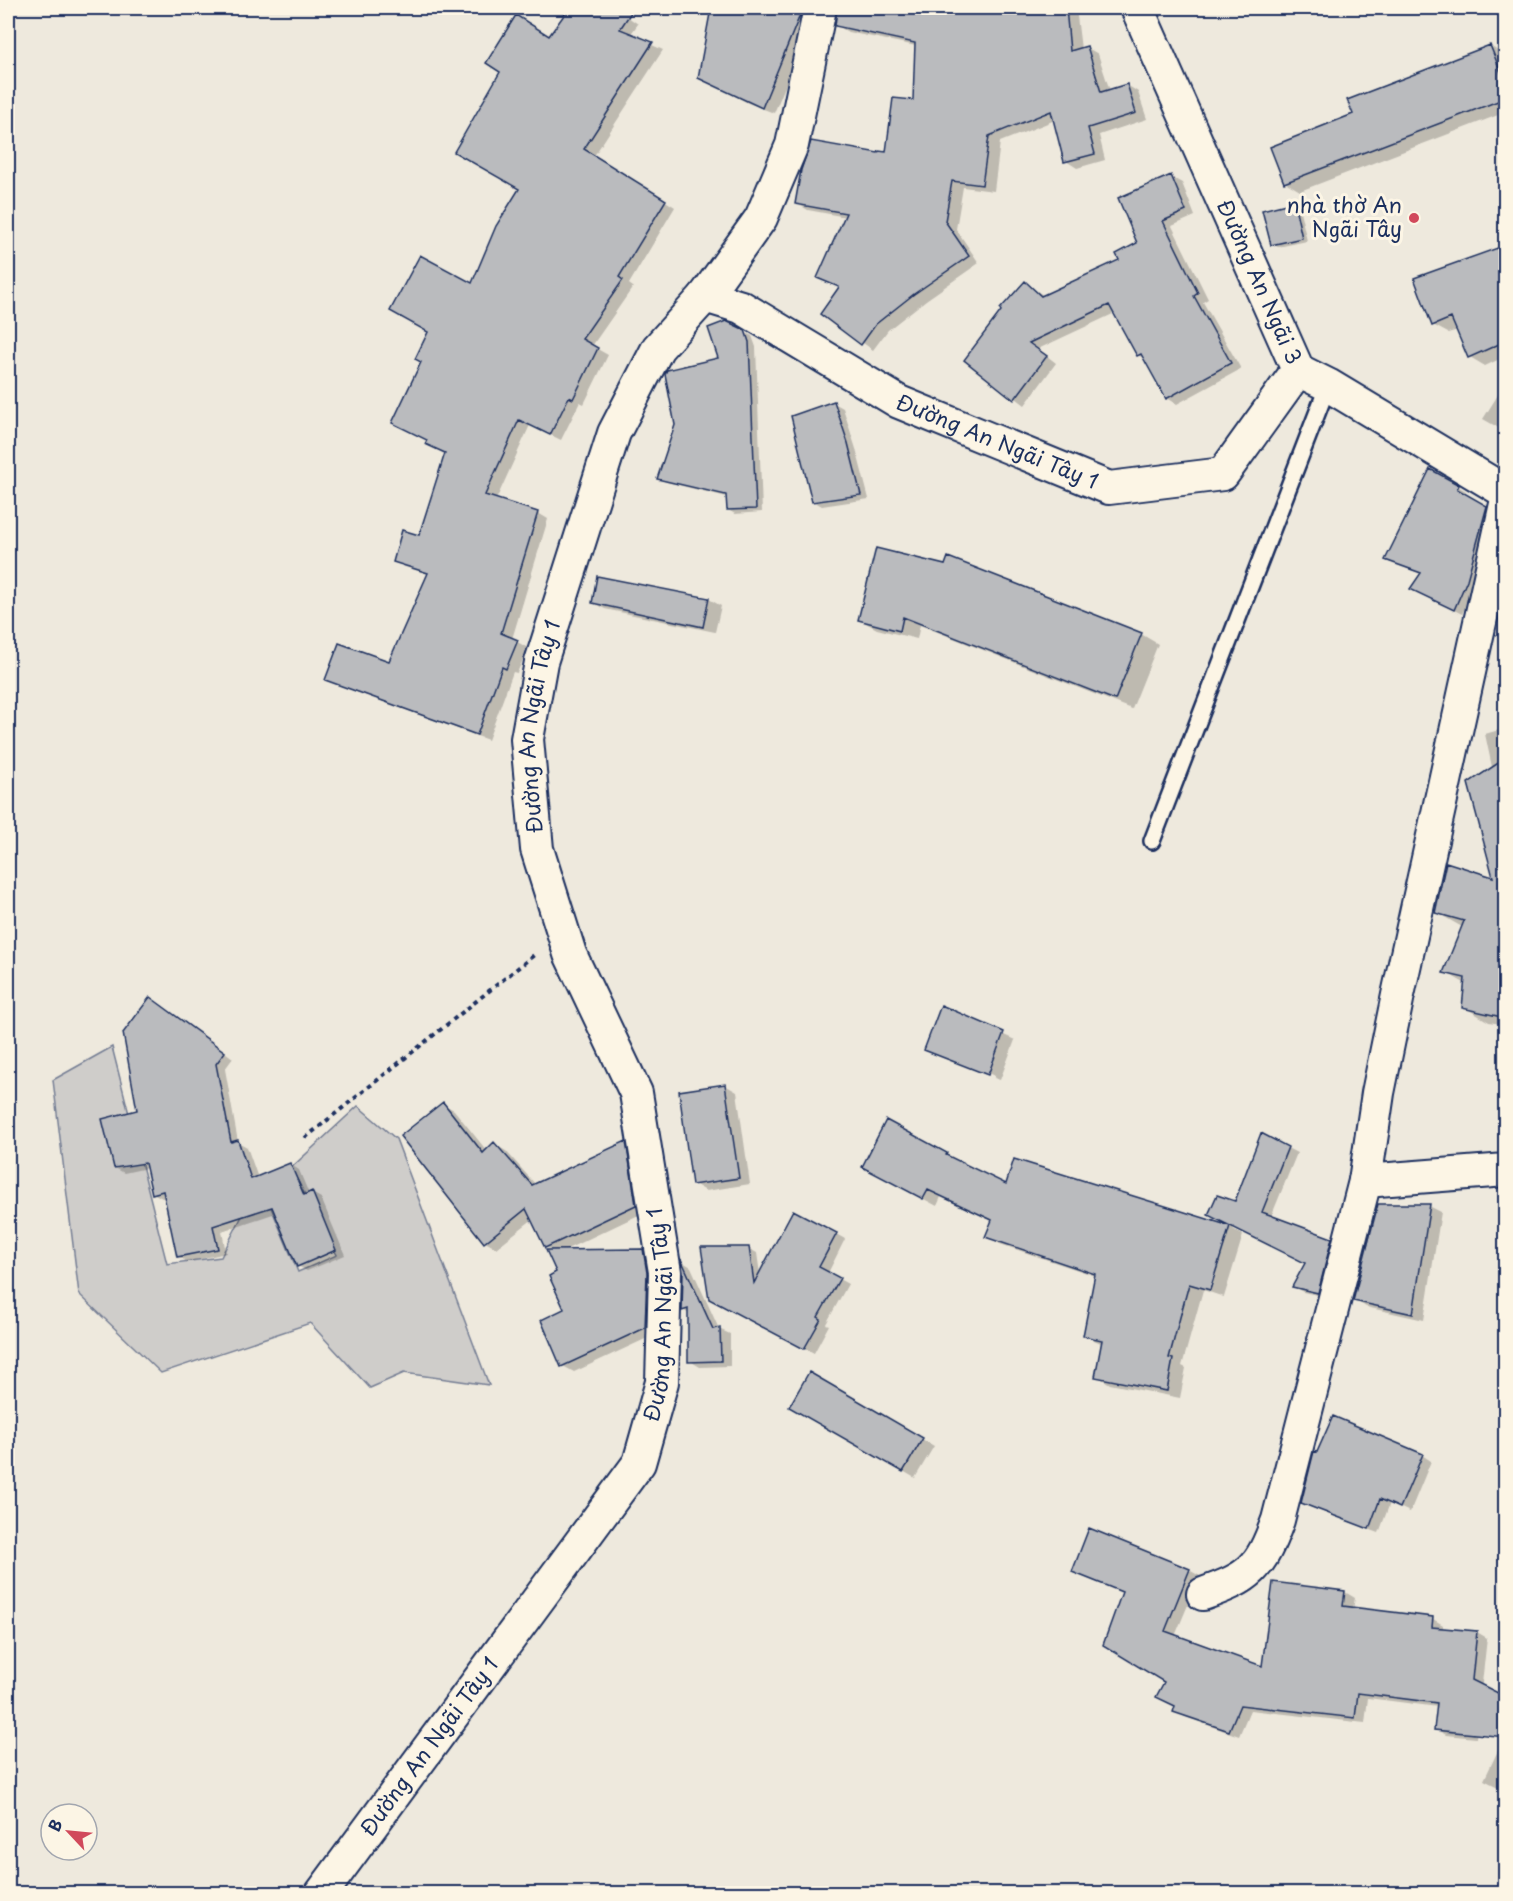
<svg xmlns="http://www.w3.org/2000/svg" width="1513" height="1901" font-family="'Playpen Sans',sans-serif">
<rect width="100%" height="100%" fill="#eee9dd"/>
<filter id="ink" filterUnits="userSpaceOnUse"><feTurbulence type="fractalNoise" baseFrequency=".0167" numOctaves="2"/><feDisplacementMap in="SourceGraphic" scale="12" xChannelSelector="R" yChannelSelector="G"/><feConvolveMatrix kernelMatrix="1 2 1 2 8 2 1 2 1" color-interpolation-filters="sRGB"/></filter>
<g filter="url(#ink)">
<path fill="#cfcdca" stroke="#757e94" stroke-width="1.5" d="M112,1047L167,1264L221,1257L260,1181L298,1272L337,1255L291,1168L358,1106L396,1139L489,1385L404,1373L370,1388L310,1323L161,1373L79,1294L53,1080Z"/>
<path fill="#0003" d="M571,8H615L638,24L630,35L663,50L594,156L675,207L629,284L633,287L592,346L608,355L584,404L580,402L561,440L530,425L496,500L538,513L548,519L512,639L528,648L517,673L513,672L488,740L338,685L327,679L390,663L429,574L405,567L394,561L420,537L446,453L427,443L473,285L521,189L549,37Z
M712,8H815L802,46L774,113L748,103L699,77Z
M839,8H1076L1081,49L1086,47L1098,54L1110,91L1127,85L1138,92L1147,119L1099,135L1105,160L1077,168L1066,161L1055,120L1000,142L994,191L963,187L956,229L979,263L926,300L888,330L873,350L822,314L840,288L819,277L846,217L808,210L796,203L880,155L888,154L914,102L916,46L848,32L836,25Z
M1490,46L1500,52L1506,49V112L1300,191L1285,182L1355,115Z
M1171,177L1182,183L1195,216L1172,226L1208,299L1203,302L1241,369L1177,404L1167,398L1145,359L1138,355L1115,313L1038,349L1056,363L1025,405L966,360L1025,283L1044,296L1121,260L1139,243Z
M1293,204L1299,207L1307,241L1278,247L1272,244Z
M1506,247V356L1485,366L1470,357L1458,330L1448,333L1433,325Z
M744,332L752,336L756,347L762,512L735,514L728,510L727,497L666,482L659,478L720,359Z
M1506,382V432L1483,419Z
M834,403L843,408L856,449L869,499L822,506L813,501Z
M1431,471L1466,491L1464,495L1495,512L1476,584L1462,614L1420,593L1422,574L1387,559Z
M877,549L1141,634L1158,644L1132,709L920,625L917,639L877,629L860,620Z
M599,578L709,599L721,606L715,632L605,609L593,603Z
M1506,728V833L1485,734Z
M1506,847V1025L1489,1022L1464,1007L1466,984L1445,972L1462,927L1436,912L1495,880Z
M151,998L233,1058L225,1069L238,1142L247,1147L258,1178L290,1164L299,1170L309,1194L312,1193L321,1198L345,1255L307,1271L298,1266L276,1213L222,1231L226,1253L187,1262L178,1256L166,1197L162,1198L153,1193L147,1168L124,1173L115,1168L139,1111Z
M942,1007L1015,1040L1000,1080L994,1078L995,1076L936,1053V1055L926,1049Z
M725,1085L737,1092L750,1184L706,1191L694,1184Z
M443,1104L454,1110L487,1151L494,1144L506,1151L536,1185L626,1143L637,1149L647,1211L561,1252L643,1250L654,1257L656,1334L574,1372L563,1366L566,1310L555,1252L546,1247L533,1219L496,1248L485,1242Z
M887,1122L1007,1186L1015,1161L1231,1228L1235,1203L1262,1135L1297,1153L1271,1217L1340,1245L1327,1297L1303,1292L1294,1287L1307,1263L1234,1227L1233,1229L1243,1235L1224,1297L1203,1290L1182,1366L1186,1368L1180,1398L1110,1384L1097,1376L1103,1344L1085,1336L1096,1276L1000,1244L987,1236L993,1221L941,1197L937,1206L877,1174Z
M1429,1206L1441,1212L1424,1320L1366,1307L1355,1300Z
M836,1234L845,1239L828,1273L848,1284L826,1324L829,1325L814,1353L719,1303L748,1248L757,1253L760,1274Z
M683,1262L691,1267L719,1329L730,1334V1366L700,1367L690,1361L689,1314L683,1310Z
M809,1374L934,1446L915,1478L791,1406Z
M1422,1455L1431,1461L1410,1512L1390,1503L1379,1533L1312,1508L1303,1503Z
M1189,1570L1200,1576L1175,1636L1263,1668L1345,1592L1355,1598L1353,1609L1433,1619L1443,1625V1630L1477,1632L1487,1638L1476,1738L1446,1735L1436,1729L1438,1707L1368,1698L1365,1723L1250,1710L1239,1736L1185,1717L1175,1711L1176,1707L1165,1681L1124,1593L1074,1571Z
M1506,1726V1791L1484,1780L1504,1738L1501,1736Z"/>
<path fill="#babbbe" stroke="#1b2f5e" stroke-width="1.5" d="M569,8H634L620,29L653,42L584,149L666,200L619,277L623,280L582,339L598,348L573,399L569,397L550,435L519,420L485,495L538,512L501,633L518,640L506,669L502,667L477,735L325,680L339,643L389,661L428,573L393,562L402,530L419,535L445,453L425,444L427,440L392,423L421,362L415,359L428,332L390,311L420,255L472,283L496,226L519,189L454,152L500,72L486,63L516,15L549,36Z
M711,8H761L800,15L762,108L698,78Z
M837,8H1066L1070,51L1087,46L1101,92L1127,84L1136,113L1088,128L1095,154L1064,162L1051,111L989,136L982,185L952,181L945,221L969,256L914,294L876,324L861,345L820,314L839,287L817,278L846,213L795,204L801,170L811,141L878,153L879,151L886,152L893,98L913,100L915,43L835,26Z
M1490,45L1506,85V98L1284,183L1270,147L1353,114L1347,100Z
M1171,175L1186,211L1163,221L1198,293L1194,296L1231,363L1166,399L1141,354L1137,356L1109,305L1029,343L1047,356L1014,400L964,360L1001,311L1000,309L1025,281L1041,296L1119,260L1116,254L1137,243L1118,198Z
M1294,202L1302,238L1271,245L1262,210Z
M1506,245V341L1468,358L1451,318L1432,326L1414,278Z
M726,321L745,330L749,342L756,509L727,510L726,495L657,479L675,425L665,374L667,370L718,358L708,328Z
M834,401L848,443L861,495L812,502L791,416Z
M1430,469L1459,485L1457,489L1487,506L1467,580L1454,610L1410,589L1421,573L1385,560Z
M876,548L945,565L948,557L1142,633L1115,700L903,617L900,631L858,620Z
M597,576L709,598L703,627L592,603Z
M1506,758V1018L1462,1008L1465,978L1443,973L1464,921L1435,913L1446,862L1493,877L1468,783Z
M150,997L225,1052L216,1064L231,1142L238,1140L251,1179L290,1163L304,1195L312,1191L336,1250L297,1267L272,1207L213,1226L218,1249L177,1257L163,1191L152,1194L145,1163L114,1168L102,1119L137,1110L123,1033Z
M941,1005L1004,1032L988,1075L924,1050Z
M725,1084L739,1178L692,1185L679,1091Z
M443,1102L483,1153L494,1142L532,1185L626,1141L636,1205L545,1248L526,1209L484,1243L400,1136Z
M886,1120L947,1153L946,1155L1006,1184L1014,1159L1230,1226L1210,1290L1189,1284L1169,1358L1173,1359L1167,1391L1095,1377L1102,1340L1083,1336L1095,1274L985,1237L992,1220L928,1190L923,1199L862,1167Z
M1261,1133L1288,1147L1262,1212L1332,1238L1318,1293L1292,1287L1305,1263L1208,1215L1217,1195L1235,1201Z
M1378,1204H1430L1413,1314L1353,1301Z
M793,1210L837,1233L819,1267L840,1278L818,1317L821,1319L804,1349L709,1299L701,1247H749L754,1283Z
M643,1249L647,1273L645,1328L561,1367L541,1320L564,1309L549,1276L556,1272L546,1250Z
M681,1259L713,1329L720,1327L721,1361L688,1362V1309L682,1311L683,1272Z
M809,1372L923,1438L903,1472L789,1407Z
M1333,1416L1423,1454L1400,1508L1380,1499L1369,1529L1301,1503L1314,1451L1317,1452Z
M1089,1528L1190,1569L1165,1631L1262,1666L1273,1582L1345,1591L1343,1606L1433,1617L1432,1627L1477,1631L1472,1680L1506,1697V1737L1434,1730L1437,1703L1358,1693L1355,1718L1240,1705L1229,1731L1173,1712L1175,1706L1156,1697L1164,1682L1103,1645L1122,1592L1072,1572Z"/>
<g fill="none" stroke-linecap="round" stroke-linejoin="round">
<g stroke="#1b2f5e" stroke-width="20">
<path id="lane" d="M1152,841L1328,385"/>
</g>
<g stroke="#1b2f5e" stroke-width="36">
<g id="street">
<path id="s1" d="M1137,8L1298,370L1328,385L1506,492"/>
<path id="s2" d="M705,296L741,307L899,402L1109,488L1223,474L1298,370"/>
<path d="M1365,1181L1506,1170"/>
<path d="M1203,1594C1251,1577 1260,1569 1278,1520L1365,1181L1378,1093L1398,995L1506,504"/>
<path id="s3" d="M321,1894L639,1463L662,1382L665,1272L636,1093L570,954L537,849L527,739L541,662L614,433L658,348L705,296L761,218L792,145L820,8"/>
</g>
</g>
<path stroke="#1b2f5e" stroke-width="4" stroke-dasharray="4.5 4.5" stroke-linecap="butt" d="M305,1138L534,955"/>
<use href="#lane" stroke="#fcf5e5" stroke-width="15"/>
<use href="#street" stroke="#fcf5e5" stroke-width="32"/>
</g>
</g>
<circle fill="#d1495b" stroke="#fcf5e5" stroke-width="2" cx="1414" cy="218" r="6"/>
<g text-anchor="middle" stroke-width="6" stroke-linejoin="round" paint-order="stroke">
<g font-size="21" fill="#1b2f5e" stroke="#fcf5e5" text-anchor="end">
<text x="1402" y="213">nhà thờ An<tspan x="1402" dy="24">Ngãi Tây</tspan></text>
</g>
<g font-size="21" fill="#1b2f5e" stroke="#fcf5e5">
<text dy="7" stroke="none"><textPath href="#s1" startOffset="300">Đường An Ngãi 3</textPath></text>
<text dy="7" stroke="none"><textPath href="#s2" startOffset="328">Đường An Ngãi Tây 1</textPath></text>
<text dy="7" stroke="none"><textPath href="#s3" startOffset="1299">Đường An Ngãi Tây 1</textPath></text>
<text dy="7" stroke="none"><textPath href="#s3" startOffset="687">Đường An Ngãi Tây 1</textPath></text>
<text dy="7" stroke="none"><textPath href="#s3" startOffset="183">Đường An Ngãi Tây 1</textPath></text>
</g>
</g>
<rect width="1513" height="1901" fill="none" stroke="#fcf5e5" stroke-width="30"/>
<rect x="15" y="15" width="1483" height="1871" fill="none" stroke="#1b2f5e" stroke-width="2" filter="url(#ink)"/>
<g transform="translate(69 1832) rotate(296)"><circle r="28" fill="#fcf5e5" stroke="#a2a6af" stroke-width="1.5"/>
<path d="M0-4.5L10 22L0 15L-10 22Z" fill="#d1495b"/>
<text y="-9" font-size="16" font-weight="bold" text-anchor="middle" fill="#1b2f5e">B</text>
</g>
</svg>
